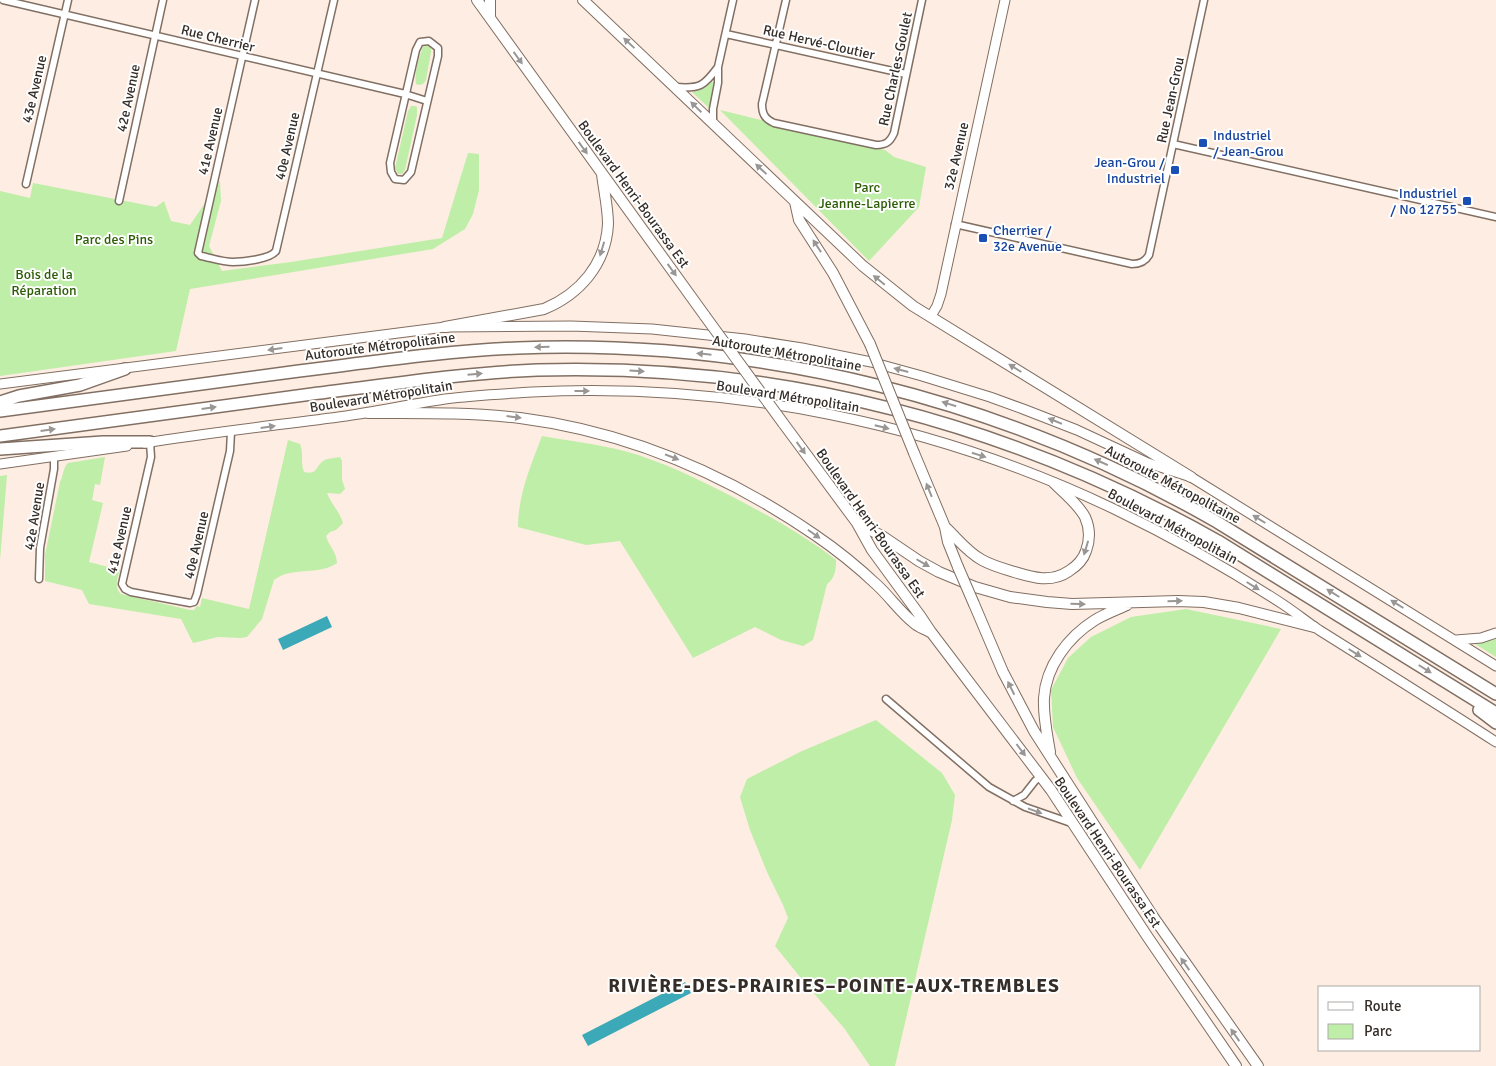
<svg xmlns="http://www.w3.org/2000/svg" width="1496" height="1066" font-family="Signika,sans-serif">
<rect width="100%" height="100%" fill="#feede2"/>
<path fill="#beeea7" d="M428,45L431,48V52L426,80L423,84L419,85L416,84C414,73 419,57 423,47Z
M712,82H714L715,84L709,108L692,92L703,89Z
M411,106H415L417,107V115L405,170L402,174H398L395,168L408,111Z
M720,110L885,150L894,157L926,167L919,207L869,261Z
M468,153L479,154V190L473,214L465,229L433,249L190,289L176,351L0,376V191L30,198L33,183L156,207L164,201L171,221L190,225L220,181L221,201L209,246L222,271L291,262L442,238Z
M542,436C569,441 598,444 624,451C662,461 698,479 733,497C769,516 804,535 836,560C836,570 835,578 827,584L813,640L803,646L781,640L755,627L693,658L620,541L586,545L518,527C518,495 531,465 542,436Z
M288,440L300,444C304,453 300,463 304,472C320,476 315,462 328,459C331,458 336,458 340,457L342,461V480L345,489L340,494L327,493C331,504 340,512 343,523L336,530L330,532L326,536C329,547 336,550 337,563C318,576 292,566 274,580L262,619L247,637L241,638L218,637L193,643L181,619L89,604L82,590L45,581V555L60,482C63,477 63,467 68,463L105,457L100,485L95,484L92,500L103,503L89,562L120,570C117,579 114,587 121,594L190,610H194L197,606L200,607L202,598L249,609Z
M7,475L0,560V476Z
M1186,609L1281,629L1140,870L1077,778L1053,727L1051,690L1068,658L1091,637L1131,617Z
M1496,639V657L1475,644Z
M876,720L942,773L955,795L952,820L895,1066H870L844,1028L804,982L775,946L788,918L783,905L767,872L750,830L740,797L747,779L802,751Z"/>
<path fill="#3ba9b7" d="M327,616L332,627L283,650L278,639Z
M685,982L691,993L588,1046L582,1035Z"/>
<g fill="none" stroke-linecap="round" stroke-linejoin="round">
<g stroke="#816f63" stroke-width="9">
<path id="street" d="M3,0L405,94L427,101
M255,0L198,253L201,256C211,258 223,262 233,262C244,262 270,259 276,251L334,0
M786,0L762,104C762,114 765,119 774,123L876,145C886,145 890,142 894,133L922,0
M726,34L906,74
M429,41L438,48V56L411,172L404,180L395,179L391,172L390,163L416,50L420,42Z
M676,87C700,89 704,86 718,67
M713,124V109L718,83V67L733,0
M1173,144L1496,217
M26,184L68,0
M119,201L163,0
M955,224L1132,264C1140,264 1145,262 1149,255L1204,0
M150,442L151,457L122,584L125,589L131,592L190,603L194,602L197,594L230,451L231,432
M39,579L40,548L54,469V457
M886,699L989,787L1025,807L1074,824
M1013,801L1024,795L1035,781L1041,776"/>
</g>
<g stroke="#816f63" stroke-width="11">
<path id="secondary" d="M931,316L937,306L941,294L1005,0
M0,384L445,327L571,326L652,329L745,339L802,348L871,362L922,376L990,397L1023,409L1077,430L1148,463L1191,477L1496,666
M145,443C212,432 279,425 346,416C379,411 412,404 445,399C474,395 503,394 532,392C731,382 934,423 1114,509C1172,537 1229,569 1284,605C1296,613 1307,622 1319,630C1378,667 1437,704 1496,742
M0,464L127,446
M1456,640L1481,638L1496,633"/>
</g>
<g stroke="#816f63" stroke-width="12">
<path id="primary" d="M477,0L705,316
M583,0L863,266L913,306L1191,477
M490,18V0
M795,202L799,220L833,273L870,344
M445,327L544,309C580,294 606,264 608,224C608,208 604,191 602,174
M368,413C419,413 469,412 520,418C629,432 725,473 815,535C837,550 858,567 877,585C890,597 901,613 914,623C918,627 925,629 930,632
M783,423L857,523L872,550L921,617L931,632L1051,790L1147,936L1236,1066
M914,453L945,527L948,542L958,567
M857,523L882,536L919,561L939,572L975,587L1010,597L1047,602L1072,604L1178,601L1204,602L1239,608L1314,627
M945,527C957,538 967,552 982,560C991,565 1001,568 1011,571C1031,577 1050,584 1069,571C1077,566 1083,560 1086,551C1090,540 1090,528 1085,517C1078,504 1065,494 1054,483
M974,604L1003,672L1034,731L1154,918L1258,1066
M1050,752C1047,734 1043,716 1044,698C1046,666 1068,637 1095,620C1105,614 1116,610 1127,605"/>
</g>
<g stroke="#816f63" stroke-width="14">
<path id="highway" d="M0,402L19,396L80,385L125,369
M0,411C100,398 200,385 299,371C372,362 445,351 518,348C762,339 1005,400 1217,522L1496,694
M0,436C104,422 208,408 312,394C387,385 461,373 537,370C780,363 1007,422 1218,541L1496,713
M0,449L103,442H150
M1479,710L1496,723"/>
</g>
<use href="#street" stroke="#fff" stroke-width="6"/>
<use href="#secondary" stroke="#fff" stroke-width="9"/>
<use href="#primary" stroke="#fff" stroke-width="10"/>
<use href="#highway" stroke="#fff" stroke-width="11"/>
<g stroke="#816f63" stroke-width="12" stroke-linecap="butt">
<path id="primary-bridge" d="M705,316L783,423
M870,344L914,453
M958,567L974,604"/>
</g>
<use href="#primary-bridge" stroke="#fff" stroke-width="10"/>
</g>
<defs><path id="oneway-solid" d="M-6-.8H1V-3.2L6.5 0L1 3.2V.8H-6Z" transform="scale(1.25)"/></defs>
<g fill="#9a9694">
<use href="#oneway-solid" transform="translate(629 43) rotate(-137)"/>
<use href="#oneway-solid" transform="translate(518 58) rotate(54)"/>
<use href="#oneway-solid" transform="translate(696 107) rotate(-136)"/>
<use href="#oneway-solid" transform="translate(583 148) rotate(54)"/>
<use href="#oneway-solid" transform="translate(761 169) rotate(-137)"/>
<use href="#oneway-solid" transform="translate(817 246) rotate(-123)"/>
<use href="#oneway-solid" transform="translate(602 249) rotate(107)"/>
<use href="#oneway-solid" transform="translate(672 270) rotate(54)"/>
<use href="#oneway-solid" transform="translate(879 280) rotate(-141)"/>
<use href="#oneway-solid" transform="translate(542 347) rotate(179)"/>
<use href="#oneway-solid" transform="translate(275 349) rotate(172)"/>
<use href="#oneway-solid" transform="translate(704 354) rotate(-174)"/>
<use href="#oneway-solid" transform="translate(1015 368) rotate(-148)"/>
<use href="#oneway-solid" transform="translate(901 370) rotate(-165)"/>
<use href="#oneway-solid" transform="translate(637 371) rotate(3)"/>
<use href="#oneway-solid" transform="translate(475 374) rotate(-5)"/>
<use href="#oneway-solid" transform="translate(582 391)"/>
<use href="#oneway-solid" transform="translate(949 404) rotate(-163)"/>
<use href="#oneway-solid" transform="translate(209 408) rotate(-8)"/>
<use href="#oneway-solid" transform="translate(514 417) rotate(7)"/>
<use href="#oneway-solid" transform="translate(1055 421) rotate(-158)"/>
<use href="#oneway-solid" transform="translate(268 427) rotate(-8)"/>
<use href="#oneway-solid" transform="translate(882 427) rotate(14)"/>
<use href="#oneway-solid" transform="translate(48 430) rotate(-8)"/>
<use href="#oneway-solid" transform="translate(801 448) rotate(54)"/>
<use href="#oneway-solid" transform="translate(979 455) rotate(18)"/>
<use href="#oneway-solid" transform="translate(672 457) rotate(21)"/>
<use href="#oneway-solid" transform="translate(1101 462) rotate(-156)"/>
<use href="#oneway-solid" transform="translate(929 490) rotate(-112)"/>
<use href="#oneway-solid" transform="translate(1259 519) rotate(-148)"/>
<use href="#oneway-solid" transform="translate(814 534) rotate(35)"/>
<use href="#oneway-solid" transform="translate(1086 548) rotate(107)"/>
<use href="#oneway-solid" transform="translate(923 563) rotate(30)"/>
<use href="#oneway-solid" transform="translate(1253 586) rotate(32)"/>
<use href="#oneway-solid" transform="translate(1333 593) rotate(-148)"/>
<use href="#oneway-solid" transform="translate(1175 601) rotate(-1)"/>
<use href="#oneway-solid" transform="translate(1078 604) rotate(1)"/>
<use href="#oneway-solid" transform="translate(1397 604) rotate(-148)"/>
<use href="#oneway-solid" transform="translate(1355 653) rotate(32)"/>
<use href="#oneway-solid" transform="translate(1425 669) rotate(32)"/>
<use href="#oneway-solid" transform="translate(1011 688) rotate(-116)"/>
<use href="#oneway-solid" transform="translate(1021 750) rotate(53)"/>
<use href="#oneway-solid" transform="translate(1035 811) rotate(20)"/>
<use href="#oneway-solid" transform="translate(1185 964) rotate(-125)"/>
<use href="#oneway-solid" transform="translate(1235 1035) rotate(-125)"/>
</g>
<g fill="#1a4fb4" stroke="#fff" stroke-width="2">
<rect x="1198" y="138" width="10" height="10" rx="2.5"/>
<rect x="1170" y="165" width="10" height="10" rx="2.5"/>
<rect x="1462" y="196" width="10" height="10" rx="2.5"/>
<rect x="978" y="233" width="10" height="10" rx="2.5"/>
</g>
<g text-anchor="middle" stroke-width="4" stroke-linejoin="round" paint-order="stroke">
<g font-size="14" fill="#352d28" stroke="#fff">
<text transform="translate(218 38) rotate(14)" y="5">Rue Cherrier</text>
<text transform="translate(819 42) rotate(13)" y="5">Rue Hervé-Cloutier</text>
<text transform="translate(895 69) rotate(-78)" y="5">Rue Charles-Goulet</text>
<text transform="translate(34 89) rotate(-77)" y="5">43e Avenue</text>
<text transform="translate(128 98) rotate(-78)" y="5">42e Avenue</text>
<text transform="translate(1170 100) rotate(-78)" y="5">Rue Jean-Grou</text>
<text transform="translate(210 141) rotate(-77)" y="5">41e Avenue</text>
<text transform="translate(287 146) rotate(-77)" y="5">40e Avenue</text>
<text transform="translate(956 156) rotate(-77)" y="5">32e Avenue</text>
<text transform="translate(634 194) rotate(54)" y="5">Boulevard Henri-Bourassa Est</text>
<text transform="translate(380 346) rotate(-7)" y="5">Autoroute Métropolitaine</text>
<text transform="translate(787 353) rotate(10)" y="5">Autoroute Métropolitaine</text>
<text transform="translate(381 396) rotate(-9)" y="5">Boulevard Métropolitain</text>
<text transform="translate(788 396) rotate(9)" y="5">Boulevard Métropolitain</text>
<text transform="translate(1173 484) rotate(28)" y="5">Autoroute Métropolitaine</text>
<text transform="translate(34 516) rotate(-81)" y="5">42e Avenue</text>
<text transform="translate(871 523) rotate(55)" y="5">Boulevard Henri-Bourassa Est</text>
<text transform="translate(1173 526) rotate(28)" y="5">Boulevard Métropolitain</text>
<text transform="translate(119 540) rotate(-77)" y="5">41e Avenue</text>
<text transform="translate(196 545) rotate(-77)" y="5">40e Avenue</text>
<text transform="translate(1108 852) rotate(56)" y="5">Boulevard Henri-Bourassa Est</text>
</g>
<g font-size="14" fill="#164399" stroke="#fff" text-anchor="start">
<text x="1213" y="140">Industriel<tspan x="1213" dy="16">/ Jean-Grou</tspan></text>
<text x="1165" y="167" text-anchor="end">Jean-Grou /<tspan x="1165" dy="16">Industriel</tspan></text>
<text x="1457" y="198" text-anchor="end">Industriel<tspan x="1457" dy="16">/ No 12755</tspan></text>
<text x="993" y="235">Cherrier /<tspan x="993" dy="16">32e Avenue</tspan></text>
</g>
<g font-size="14" fill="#2c5d05" stroke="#fff">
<text x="867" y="192">Parc<tspan x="867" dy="16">Jeanne-Lapierre</tspan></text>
<text x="114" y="244">Parc des Pins</text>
<text x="44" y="279">Bois de la<tspan x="44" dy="16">Réparation</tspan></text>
</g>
<g font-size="19" font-weight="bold" letter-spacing="1" fill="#352d28" stroke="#fff">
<text x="834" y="992">RIVIÈRE-DES-PRAIRIES–POINTE-AUX-TREMBLES</text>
</g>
</g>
<rect x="1318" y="986" width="162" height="65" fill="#ffffff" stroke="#aeaba9"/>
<rect x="1328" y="1002" width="25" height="8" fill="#ffffff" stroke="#aeaba9"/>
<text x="1364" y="1011" font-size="15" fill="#352d28">Route</text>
<rect x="1328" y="1024" width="25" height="15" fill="#beeea7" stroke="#aeaba9"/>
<text x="1364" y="1036" font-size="15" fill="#352d28">Parc</text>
</svg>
